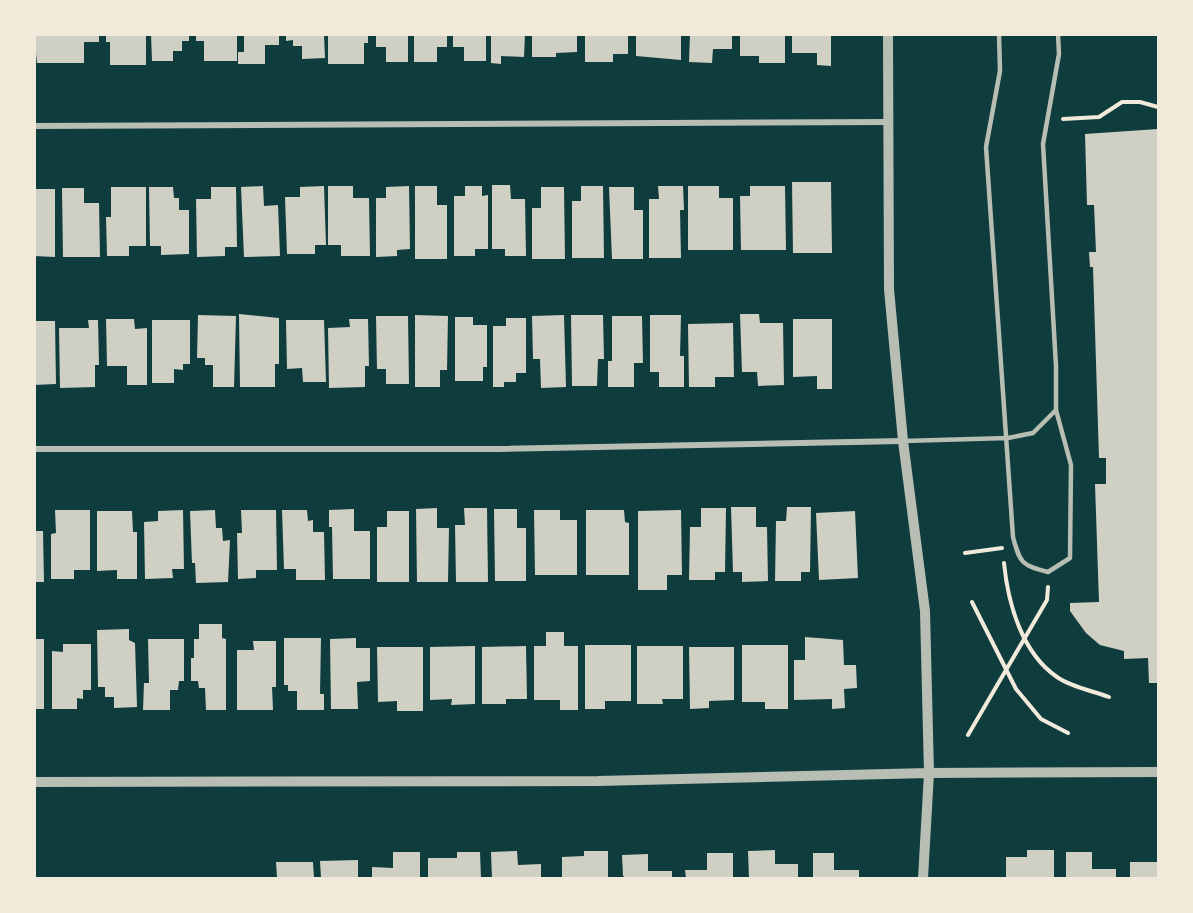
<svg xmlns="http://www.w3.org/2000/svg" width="1193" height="913" font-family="'Fira Sans',sans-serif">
<rect width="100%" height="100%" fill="#0f3d3e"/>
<path fill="#cfcfc3" d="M34,34H99V42H84V63H37Z
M106,34H146V65H110V42H106Z
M151,34H189V41H182V51H173V61H152Z
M196,34H237V61H204V41H196Z
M244,34H279V45H265V64H238V52H244Z
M286,34H324L325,58L302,59V46H293V40L286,41Z
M328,34H368V43H364V64H328Z
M376,34H408V62H386V47H376Z
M414,34H447V47H437V62H414Z
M453,34H486V61H464V47H453Z
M491,34H525L524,57L501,56V64L491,63Z
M532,34H577V52L556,53V57H532Z
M585,34H628V54H613V62H585Z
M636,34H681V60L636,56Z
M690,34H732V49H713L712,63L689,62Z
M740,34H785V63H759V56H740Z
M792,34H831V66L817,65V53H792Z
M1158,129V683H1149L1148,658L1124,659V651L1100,645L1086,633L1070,611V603L1099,602L1095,484H1106V458H1099L1093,267H1090L1089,252H1096L1094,205H1087L1085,134Z
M792,182H831L832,253H793Z
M492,185H510L511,199H525L526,256H505V249H492Z
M263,186L264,206L278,205L280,256L244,257L241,187Z
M324,186L326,245H315V254H287L285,197H300V187Z
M328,186H353V198H369L370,256H341V245H328Z
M409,186L410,249L397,250V256L376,257V198H386V187Z
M415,186H437V205H447V259H415Z
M465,186H482V196L488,195V249H475V256H454V196H465Z
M581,186H603L604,258H572V201H581Z
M658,186H683L684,210H680L681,258H649V199H659Z
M688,186H719V198H733V250H688Z
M750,186H785L786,250H741L740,196H750Z
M111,187H146V246H129V256H107L106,217H111Z
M149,187H173L174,198H179V210H189V254L161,255V246H150Z
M211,187H236L237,247H225V256L197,257L196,199H211Z
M541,187H564L565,259H532V208H541Z
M609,187H634V210H643V259H612Z
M62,188H84V203H99L100,257H63Z
M34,189H55V257L34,256Z
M239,314L279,318V364H275V387H240Z
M740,314H759L760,323H783L784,385L758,386L757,372H742Z
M198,315L236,316L234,387H213V365H205V358H197Z
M415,315L448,316L447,370H440V387H415Z
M564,315L566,387L541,388L540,359H533L532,316Z
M571,315H603L604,359H598L597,386H572Z
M650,315H681L680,356H684V387H659V372H650Z
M376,316H408L409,384H386V369H377Z
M612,316H642L643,363H634V387H608V361H612Z
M455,317H473V325H487V367H483V381H455Z
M506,318H526V373H516V382H504V387H493V326H506Z
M106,319H134L135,329L147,328V385H127V366H107Z
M349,319H368L369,366H365V387L329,388L328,328L350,327Z
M793,319H832V389H817V376L793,377Z
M88,320H98L99,365H95V387L60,388L59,328H89Z
M152,320H190V364H183V370L174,369V383H152Z
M286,320H324L326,382H303L302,368L287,369Z
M34,321H55L56,384L34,385Z
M733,323L734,377H715V387H689L688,324Z
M731,507H756V527H767L768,581L742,582V572H733Z
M787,507H811L810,572H801V581H775L776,521H786Z
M437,508V528H449L448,582H417L416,509Z
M464,508H487L488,582H456L455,525H465Z
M701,508H726L725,572H715V580H689L690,527H701Z
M354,509V531H370V579H333L332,527H329V510Z
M494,509H517V528H526V581H495Z
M55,510H90V570H74V579H51V534L56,533Z
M183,510L184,569H172L173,578L145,579L144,522L158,521V511Z
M215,510L216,528H222L223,541L230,540L228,582L196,583L195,563H192L190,511Z
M241,510H276L277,570H256V578L238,579L237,533H242Z
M282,510H307L308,521L313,520V532H324L325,580H296V569H284Z
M534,510H560V520H577V575H535Z
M586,510H624L625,522L629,523V575H586Z
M681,510L682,575H667V590H638V511Z
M97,511H132L133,532H137V579H117V570L97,571Z
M387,511H409V582H377V527H387Z
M855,511L858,578L819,580L816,513Z
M34,531H43L44,582H34Z
M199,624H222V638L226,639V710H206L205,688H199L198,681H191V658H194V639H199Z
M129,629V640L135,643L137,707L114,708V697H105V687H98L97,630Z
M546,632H564V646H578V710H560V700H534V646H546Z
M805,637L843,640L844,665H856L857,688L844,689L845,708L832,709V699L794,700V660H805Z
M284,638H321L320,694H324V710H297V691H288V685H284Z
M356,638V648H370V681L357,682L358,709H331L330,639Z
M34,639H44V709H34Z
M148,639H184V681H179L178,690H170V710H143L144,683H149Z
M253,641H276V687H272L273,710H237V650H254Z
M63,644H91V690H83V699L77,698V709H52V651L63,652Z
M585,645H631V701H605V709H585Z
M742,645H788V709H765V702H742Z
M475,646V704L451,705L452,699L430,700V647Z
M526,646L527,699H506V704H482V647Z
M637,646H683V699H662L663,704H637Z
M377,647H423V711H397V701L378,702Z
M689,647H734V700L709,701V708L690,709Z
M775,850V864H798V878H749L748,851Z
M1027,850H1054V878H1006V857H1027Z
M517,851L518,865L541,864V878H492L491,852Z
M584,851H608V878H562V857L584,856Z
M393,852H420V878H372V867L393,868Z
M457,852H480L481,878H428V858H457Z
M1066,852H1092V869H1116V878H1066Z
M707,853H733V878H686L685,870H707Z
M813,853H834V870H859V878H813Z
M648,854V871H672V878H626L623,876L622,855Z
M358,860V878H321L320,861Z
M276,862H313L314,878H277Z
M1130,862H1158V878H1130Z"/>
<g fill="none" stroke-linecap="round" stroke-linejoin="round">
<path stroke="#f1e9da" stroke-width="4" d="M1063,119L1099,117L1122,102H1140L1158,107
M965,553L1002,548
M1004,563C1008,604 1022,653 1057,677C1071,687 1093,691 1109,697
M972,602L1016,689L1041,719L1068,733
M968,735L1047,600L1048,587"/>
<path stroke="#b8beb3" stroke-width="4.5" d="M999,34L1000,71L986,147L1013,537C1020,564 1022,565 1048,572L1070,558L1071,465L1056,410
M903,441L1008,438L1033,433L1056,410V366L1043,144L1059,54L1058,34"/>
<path stroke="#b8beb3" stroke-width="6" d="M34,126L889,122
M34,449H498L903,441"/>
<path stroke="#b8beb3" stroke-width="10" d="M888,34L889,289L903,441L925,611L929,773L923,878
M34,782L598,781L929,773L1158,772"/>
</g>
<rect width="1193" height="913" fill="none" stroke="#f1e9da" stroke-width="72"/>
</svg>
